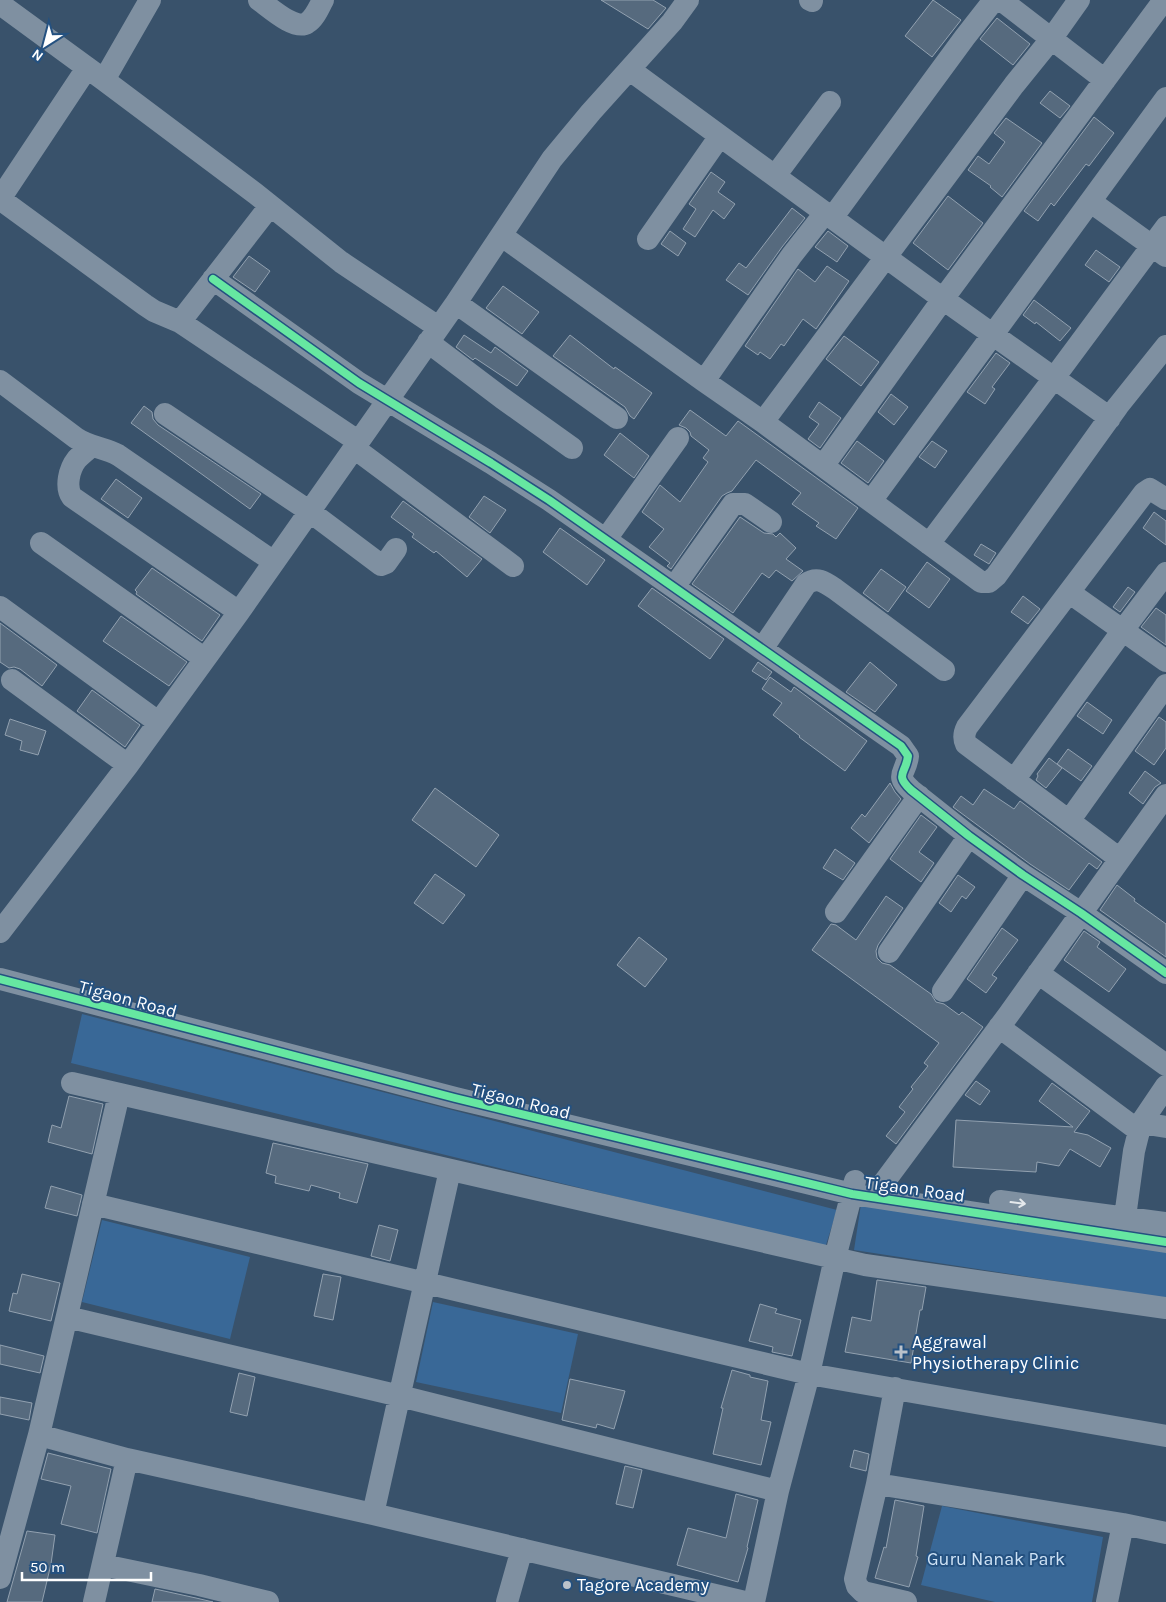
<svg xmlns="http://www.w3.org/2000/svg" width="1166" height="1602" font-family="Karla,sans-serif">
<rect width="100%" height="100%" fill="#39526b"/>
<path fill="#396897" d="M82,1014L837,1210L825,1248L71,1063Z
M861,1204L1166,1251V1298L854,1250Z
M102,1220L250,1257L230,1339L82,1302Z
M433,1302L578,1334L561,1413L416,1382Z
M942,1506L1103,1537L1092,1602H995L921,1585Z"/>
<path fill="#566a7e" stroke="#92a1b0" d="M601,0H653L666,8L648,29Z
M933,0L961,20L932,57L905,36Z
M997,18L1030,44L1013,65L980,39Z
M1050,91L1070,106L1060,118L1040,103Z
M1094,117L1114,133L1089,166L1086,164L1054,206L1051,203L1038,221L1024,211Z
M1006,118L1042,143L1002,197L990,187L991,186L968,170L978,156L989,164L1005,142L994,133Z
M711,172L725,182L718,192L735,204L724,219L713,210L695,237L683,229L696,209L689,204Z
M948,196L983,223L948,270L913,243Z
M792,208L805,218L782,247L748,295L726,280L739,263L746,268Z
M670,231L686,243L678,256L661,244Z
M828,231L848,246L837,262L815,247Z
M1096,250L1120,267L1109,282L1085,265Z
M249,256L270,271L255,292L233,277Z
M827,266L849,281L816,329L803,319L784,346L781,344L770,359L760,352L758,355L745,346L798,269L815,282Z
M503,286L539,312L522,334L486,308Z
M1034,300L1071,328L1060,341L1036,322L1035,324L1023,315Z
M464,335L491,353L495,347L528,371L517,386L475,358L473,360L456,347Z
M570,335L614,369L615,367L652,393L634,419L630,416L625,407L553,356Z
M844,336L879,362L861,386L826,359Z
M996,353L1010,363L992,387L995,389L985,404L967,392Z
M891,394L908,407L894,425L878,412Z
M819,402L841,418L820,448L808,439L819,424L809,417Z
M144,406L152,412L153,419L158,425L261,494L250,509L131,423Z
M690,410L726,436L738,421L858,508L836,539L816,526L819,523L792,504L801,493L756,460L732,491L727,493L722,496L671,569L667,566L670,563L649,547L664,529L642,512L660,485L680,502L708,462L703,458L709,450L691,436L690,432L686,428L679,425Z
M620,433L649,456L634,478L604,455Z
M857,441L884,461L868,483L841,463Z
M932,441L947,451L935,468L919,457Z
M116,479L142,498L128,518L101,499Z
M484,496L506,510L490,533L469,517Z
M403,501L482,559L467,577L436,551L434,553L412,537L414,534L391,517Z
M1154,512L1166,521V545L1143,528Z
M740,517L764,533L773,534L776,537L780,533L796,548L786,559L803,571L792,581L776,570L769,578L762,573L733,613L692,584Z
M560,528L605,560L587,585L543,552Z
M981,544L996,553L989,564L974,555Z
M927,562L950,579L929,608L906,591Z
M152,568L220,615L202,641L136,594L137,592L135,590Z
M881,569L906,587L888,612L863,593Z
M1128,587L1135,592L1120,612L1113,607Z
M652,588L724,639L710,659L638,606Z
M1023,596L1040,609L1028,624L1011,612Z
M1156,608L1166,615V645L1141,627Z
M121,616L187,662L169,686L103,641Z
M0,623L57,665L42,686L20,669L14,667L9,668L0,662Z
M758,662L772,672L766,680L752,671Z
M870,662L897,685L875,712L846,692Z
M770,677L791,692L794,687L867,741L845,771L799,737L800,736L773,715L782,703L762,689Z
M92,690L140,725L125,747L77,711Z
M1087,702L1112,720L1103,734L1077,716Z
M1159,717L1166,722V748L1154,765L1135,751Z
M10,719L46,731L38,755L20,750L22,741L5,735Z
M1068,749L1092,766L1081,781L1057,764Z
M1049,758L1062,768L1046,788L1036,780L1038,776L1037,774Z
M1145,771L1161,783L1155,787L1143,804L1129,793Z
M890,783L895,792L901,799L869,843L851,828L862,814L865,817Z
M435,788L499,835L476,867L412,820Z
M984,789L1014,809L1020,801L1102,862L1097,869L1089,863L1069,890L1030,864L953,807L961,796L973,805Z
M921,815L937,827L919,852L934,863L921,882L890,859Z
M835,849L855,863L843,880L823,868Z
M435,874L465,895L443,924L414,903Z
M958,875L975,887L966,899L962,896L951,912L939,903Z
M1117,885L1135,899L1134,901L1166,924V957L1100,910Z
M886,896L903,908L878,945L876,951L877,958L882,963L890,965L931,994L936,1002L944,1004L959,1015L962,1012L983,1027L896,1144L886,1136L905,1112L899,1107L913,1089L911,1087L928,1066L924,1063L939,1043L812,950L831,924L836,925L856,940Z
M1002,928L1018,940L992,975L997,978L986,993L967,979Z
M1084,931L1100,942L1097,947L1126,969L1109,992L1064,960Z
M639,937L667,959L645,987L617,965Z
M976,1081L990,1091L980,1105L965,1095Z
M1052,1083L1090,1111L1074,1132L1088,1135L1111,1148L1100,1167L1070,1149L1059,1166L1037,1162L1036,1172L953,1167L956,1120L1073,1127L1039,1101Z
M69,1096L103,1104L92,1154L48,1142L52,1125L61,1128Z
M273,1143L368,1164L357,1203L339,1198L340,1193L311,1185L309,1191L275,1183L276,1176L266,1173Z
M51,1186L82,1195L77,1216L45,1208Z
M379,1225L398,1230L390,1261L371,1256Z
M22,1274L60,1283L51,1321L9,1311L13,1293L17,1294Z
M323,1274L341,1277L333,1320L314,1316Z
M877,1280L926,1287L922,1310H920L911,1363L845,1352L852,1317L871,1321Z
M760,1304L777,1309L775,1313L801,1320L792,1356L772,1352L773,1347L749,1341Z
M0,1345L44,1356L40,1373L0,1364Z
M732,1370L750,1375V1377L768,1381L761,1420L771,1422L761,1465L713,1454L723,1408H721Z
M239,1373L255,1377L247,1416L230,1412Z
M570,1379L625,1391L614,1429L597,1424L596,1428L562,1420Z
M0,1397L32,1403L29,1420L0,1414Z
M854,1450L869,1454L866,1471L850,1467Z
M48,1453L111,1469L97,1533L61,1524L71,1486L41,1479Z
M625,1466L642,1470L633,1508L616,1504Z
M736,1494L758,1500L747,1547L748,1548L738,1582L677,1565L688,1528L726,1538Z
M895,1500L924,1506L916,1556L918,1557L909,1587L875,1578L884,1547L886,1548Z
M27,1531L55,1535L51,1564L42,1602H7Z
M155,1589L196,1598L213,1602H152Z"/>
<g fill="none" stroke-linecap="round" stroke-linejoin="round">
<path stroke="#7f90a1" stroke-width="22" d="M259,0C269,7 295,31 307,23C315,18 319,7 323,0
M810,0L812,1
M1001,0L1105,80
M0,4L104,80L256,194L341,262L438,327
M630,70L943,299L1110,418
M104,80L150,0
M775,176L830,102
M0,199L145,305L154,311L180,322L359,442
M0,199L87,68
M1091,202L1166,256
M832,218L965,37L994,0
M502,236L704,381L763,422L981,582H989L996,576L1118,406L1166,346
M648,239L720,136
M213,279L359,383L491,463L549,500L901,746L908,756C906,774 894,774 911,790L969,836L1023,875L1081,913L1166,973
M456,303L617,418
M180,322L270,206
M428,342L502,398L572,448
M0,381L76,438C89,447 105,448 118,455L274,562
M704,381L792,255L825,213
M165,414L309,511L381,565L386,563L396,549
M763,422L1014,85L1052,38L1079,0
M92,446C87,450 81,455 77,459C69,469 65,487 72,497L239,612
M354,448L513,566
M823,466L943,299L1164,0
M871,501L1166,98
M606,539L678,438
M41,543L205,659
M929,544L1054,378L1166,227
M674,587L733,504H745L771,522
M1070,593L1166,661
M0,607L158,722
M762,649L806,584C817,576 825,582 835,589L944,670
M12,680L128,765
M1014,780L1123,630L1166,573
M1069,821L1166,685
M1120,859L966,744C963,738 964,733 967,727L1144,493L1150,489L1166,499
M836,912L919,796
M0,932L128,765L239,612L456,303L552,159L591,112L672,22L688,0
M889,952L969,836
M1038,973L1166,1065
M0,979L455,1098L852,1194L1166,1242
M943,991L1023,875
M999,1027L1139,1131
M72,1083L865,1265L1166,1308
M1141,1123L1166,1127
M882,1185L1009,1014L1166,795
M1000,1201L1166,1223
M93,1204L809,1374L1166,1436
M1125,1217L1134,1151L1141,1123L1166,1086
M67,1317L400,1396L778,1491
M895,1388L877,1484L855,1579L857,1586L863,1592L906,1602
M39,1435L127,1459L373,1514L745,1602
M877,1484L1123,1524L1166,1533
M373,1514L450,1170
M103,1565L199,1585L268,1602
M0,1578L39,1435L119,1094
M94,1602L127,1459
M507,1602L522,1549
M754,1602L778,1491L809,1374L835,1258L855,1181
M1107,1602L1123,1524"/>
<g stroke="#245180" stroke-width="11">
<path id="cycleway" d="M213,279L359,383L491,463L549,500L901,746L908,756C906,774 894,774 911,790L969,836L1023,875L1081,913L1166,973
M0,979L455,1098L852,1194L1166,1242"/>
</g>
<use href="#cycleway" stroke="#66e7a1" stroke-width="8"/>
</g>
<defs><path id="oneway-shaft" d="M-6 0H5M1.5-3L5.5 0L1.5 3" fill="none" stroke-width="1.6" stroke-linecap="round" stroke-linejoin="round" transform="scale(1.25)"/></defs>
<use stroke="#e5e9ec" href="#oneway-shaft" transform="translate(1018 1203) rotate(7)"/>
<g fill="#bac2cb" stroke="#245180" stroke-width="2">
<path d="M898.5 1344.5h5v5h5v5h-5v5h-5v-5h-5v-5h5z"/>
<circle cx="567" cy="1585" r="5"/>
</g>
<g text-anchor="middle" stroke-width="4" stroke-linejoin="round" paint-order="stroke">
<g font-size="18" fill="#fff" stroke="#245180">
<text transform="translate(128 999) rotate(15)" y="6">Tigaon Road</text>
<text transform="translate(521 1101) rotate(14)" y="6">Tigaon Road</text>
<text transform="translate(915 1189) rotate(8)" y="6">Tigaon Road</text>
</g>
<g font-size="18" fill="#fff" stroke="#245180" text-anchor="start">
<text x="912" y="1348">Aggrawal<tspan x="912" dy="21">Physiotherapy Clinic</tspan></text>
<text x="577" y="1591">Tagore Academy</text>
</g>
<g font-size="18" fill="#cee2f5" stroke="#245180">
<text x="996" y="1565">Guru Nanak Park</text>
</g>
</g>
<g transform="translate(45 45) rotate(216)" stroke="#245180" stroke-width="4" paint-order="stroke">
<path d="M0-4L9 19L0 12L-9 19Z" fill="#ffffff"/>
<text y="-8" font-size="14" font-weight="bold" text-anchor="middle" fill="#ffffff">N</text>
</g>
<path d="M22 1572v8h129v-8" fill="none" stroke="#ffffff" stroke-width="2.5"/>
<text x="30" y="1572" font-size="15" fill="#ffffff" stroke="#245180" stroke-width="4" paint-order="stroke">50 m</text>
</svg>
